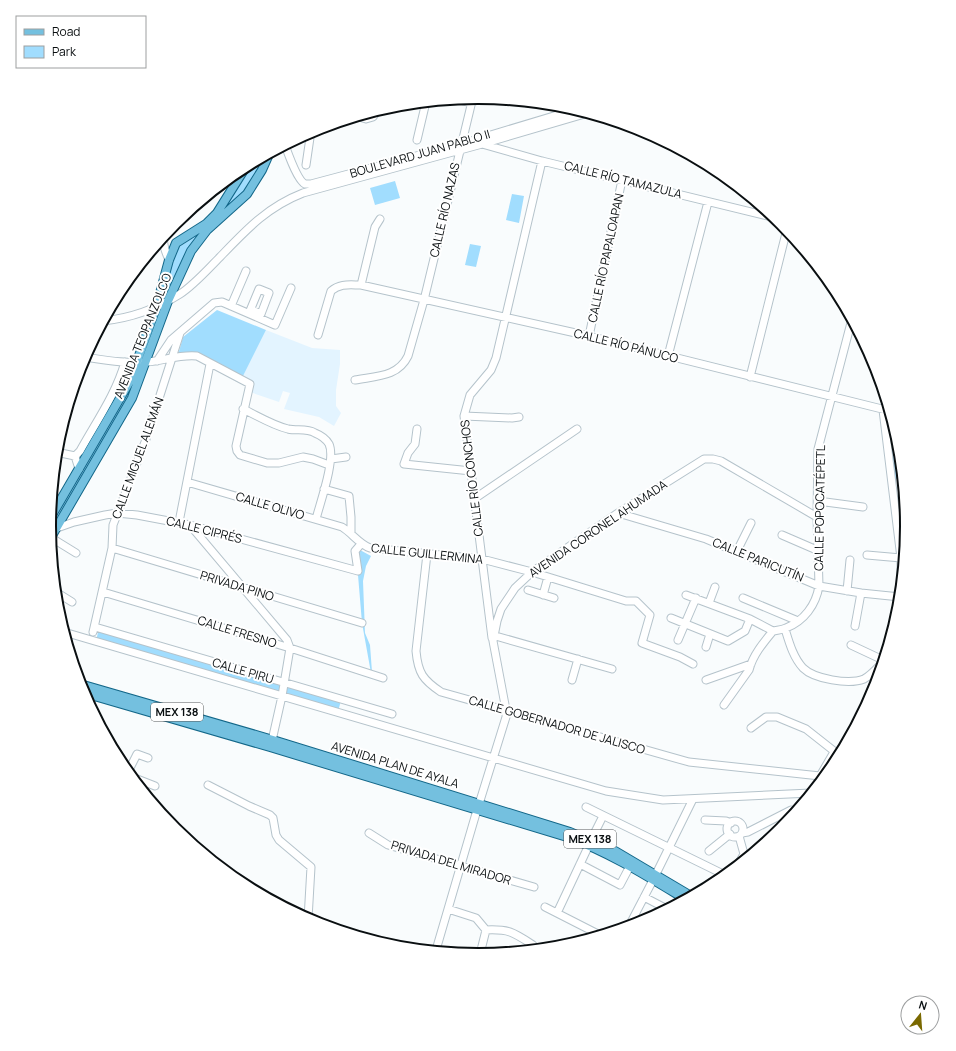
<svg xmlns="http://www.w3.org/2000/svg" width="956" height="1051" font-family="Manrope,sans-serif">
<rect width="100%" height="100%" fill="#f9fcfd"/>
<path fill="#e3f4ff" d="M266,330L312,348L340,350V364L336,390V406L341,413L334,426L319,417L284,409L290,393L283,391L279,402L250,392L242,378Z
M888,419H892L899,442L902,478L894,479Z"/>
<path fill="#a1ddfe" d="M267,154L245,194L216,220L254,161Z
M395,181L400,198L375,205L370,188Z
M512,194L524,196L519,223L506,220Z
M200,233L168,294L166,293L164,290L174,258L179,247Z
M470,244L481,246L476,267L465,265Z
M217,310L266,330L242,378L198,356L178,355L183,337Z
M146,362L138,384L59,524L51,518L137,363Z
M899,447L902,478L894,479L891,448Z
M360,550L371,556L366,566L363,581L365,633L370,645L372,672L371,673L362,623L356,551Z
M99,628L341,700L338,712L96,641Z"/>
<g fill="none" stroke-linecap="round" stroke-linejoin="round">
<g stroke="#b5c3cb" stroke-width="9">
<path id="minor" d="M455,99L471,103
M356,116L366,119L373,117L378,110
M417,140L426,102
M482,144L542,161L776,218
M285,145C288,153 297,180 305,184C306,184 310,184 311,184L461,144L577,109
M306,165L311,131
M164,236C162,244 166,253 169,260
M361,285L375,227L380,219
M231,306L246,271
M249,313L259,289L269,293L261,314L252,310
M103,321C131,318 155,310 180,294C194,285 207,270 220,257C246,230 267,207 303,193L482,144L588,113
M318,335L331,291C340,283 350,285 361,285L589,336L890,411
M589,336L622,180
M668,356L708,202
M84,357C105,360 126,364 147,362C163,361 180,354 197,356L250,384L236,446L237,451L240,455L267,463H279L303,457L313,459L329,465
M157,361L171,340L214,303L222,302L275,325L291,288
M750,377L787,229
M355,380C376,376 398,377 408,356L424,300L473,97
M243,409C258,416 272,425 288,429C297,431 307,428 315,433C320,435 326,439 329,444C336,459 320,503 316,519
M883,410L901,558V581
M464,416L512,418L519,417
M417,429L415,444L408,453L404,464L471,471
M56,452L75,456
M331,459L346,457
M79,469L75,456L80,451C96,422 116,394 125,362
M187,482L342,527C352,533 359,544 370,548L482,559L532,572L626,601H636L650,615L642,643L680,657L693,664
M324,489L349,496L351,517V533
M474,499L577,429
M818,501L863,507
M618,513L706,539L819,586L861,593L900,597
M179,522L210,364
M49,524L57,528L74,522L105,515L117,513L137,515L190,525L358,571L355,551L361,544
M190,525L287,640L290,648L282,696L271,745
M782,535L819,551
M50,537L76,553
M112,548L362,623
M737,551L751,523
M427,554L416,651C418,673 423,680 441,692L689,762L820,776L834,752
M867,555L901,558
M528,590L554,598
M847,591L850,560
M56,592L72,602
M103,592L290,648L383,678
M543,595L548,577
M686,595L750,619L773,631C777,630 782,630 786,628C804,621 816,605 819,586L817,517L818,449L852,319
M743,598L798,621
M709,603L715,587
M671,618L728,641L745,631L750,619
M855,626L861,593
M95,627L392,714
M785,629C789,642 793,657 803,668C814,679 849,685 864,679C871,675 877,668 882,663
M64,632L606,791L663,800L811,793
M93,632L112,548L113,525L145,442L180,333
M492,635L612,669
M492,638L464,416L470,395L491,370L496,358L542,161
M678,640L696,598
M851,645L883,660
M706,647L710,634
M572,680L578,659
M706,680L751,664
M89,704L93,697
M724,705L749,670C753,655 763,643 773,631
M751,728L766,717H777L806,729L839,755
M128,772L137,754L148,758
M132,777L155,786
M208,785L249,806L270,815L273,818L276,835L279,840L311,867L308,919
M153,803L159,808L160,811
M479,804L506,717V710L493,641L497,621L501,609L515,588L532,572L618,513L704,459H713L721,461L817,517
M586,807L725,875
M705,820L726,821L731,823
M727 829a8 8 0 1 1 16 0a8 8 0 1 1-16 0Z
M369,833L388,845L534,887
M742,833L748,832L791,810
M739,836L744,854L739,863
M591,840L603,816
M709,851L730,834
M580,864L620,885L630,866
M656,874L693,799
M644,897L667,909
M545,907L600,935
M448,909L476,918L486,930
M557,913L589,845
M629,926L653,880
M486,930C509,929 513,932 533,945
M436,950L477,810
M480,954L486,930"/>
</g>
<g stroke="#136789" stroke-width="10">
<path id="major" d="M49,520L130,381L156,308L169,260L176,243L206,224L217,213L247,165
M50,539L132,398L168,301L191,251L207,230L247,194L262,170L270,152
M80,684L273,740L570,832L615,851L691,896
M84,693L270,747L567,837C609,852 647,876 685,899"/>
</g>
<use href="#minor" stroke="#fff" stroke-width="7"/>
<use href="#major" stroke="#74c0df" stroke-width="8"/>
</g>
<g text-anchor="middle" stroke-width="4" stroke-linejoin="round" paint-order="stroke">
<g fill="#fff" stroke="#545758" stroke-width="1">
<rect x="151" y="703" width="52" height="18" rx="3"/>
<rect x="564" y="830" width="52" height="18" rx="3"/>
</g>
<g font-size="11" font-weight="bold" fill="#0a0f11">
<text x="177" y="716">MEX 138</text>
<text x="590" y="843">MEX 138</text>
</g>
<g font-size="12" fill="#0a0f11" stroke="#fff">
<text transform="translate(420 154) rotate(-16)" y="4">BOULEVARD JUAN PABLO II</text>
<text transform="translate(623 180) rotate(14)" y="4">CALLE RÍO TAMAZULA</text>
<text transform="translate(445 210) rotate(-77)" y="4">CALLE RÍO NAZAS</text>
<text transform="translate(606 258) rotate(-78)" y="4">CALLE RÍO PAPALOAPAN</text>
<text transform="translate(143 336) rotate(-68)" y="4">AVENIDA TEOPANZOLCO</text>
<text transform="translate(626 346) rotate(14)" y="4">CALLE RÍO PÁNUCO</text>
<text transform="translate(138 458) rotate(-70)" y="4">CALLE MIGUEL ALEMÁN</text>
<text transform="translate(472 478) rotate(-97)" y="4">CALLE RÍO CONCHOS</text>
<text transform="translate(270 506) rotate(16)" y="4">CALLE OLIVO</text>
<text transform="translate(820 508) rotate(-89)" y="4">CALLE POPOCATÉPETL</text>
<text transform="translate(598 529) rotate(-34)" y="4">AVENIDA CORONEL AHUMADA</text>
<text transform="translate(204 530) rotate(14)" y="4">CALLE CIPRÉS</text>
<text transform="translate(427 554) rotate(6)" y="4">CALLE GUILLERMINA</text>
<text transform="translate(758 560) rotate(22)" y="4">CALLE PARICUTÍN</text>
<text transform="translate(237 586) rotate(17)" y="4">PRIVADA PINO</text>
<text transform="translate(237 632) rotate(17)" y="4">CALLE FRESNO</text>
<text transform="translate(243 671) rotate(16)" y="4">CALLE PIRU</text>
<text transform="translate(557 725) rotate(16)" y="4">CALLE GOBERNADOR DE JALISCO</text>
<text transform="translate(395 765) rotate(17)" y="4">AVENIDA PLAN DE AYALA</text>
<text transform="translate(451 863) rotate(17)" y="4">PRIVADA DEL MIRADOR</text>
</g>
</g>
<path d="M0 0H956V1051H0ZM56 526a422 422 0 1 1 844 0a422 422 0 1 1-844 0Z" fill="#fff" fill-rule="evenodd"/>
<path fill="none" stroke="#0a0f11" stroke-width="2" d="M56 526a422 422 0 1 1 844 0a422 422 0 1 1-844 0Z"/>
<rect x="16" y="16" width="130" height="52" fill="#ffffff" stroke="#9d9fa0"/>
<rect x="24" y="29" width="20" height="6" fill="#74c0df" stroke="#9d9fa0"/>
<text x="52" y="36" font-size="12" fill="#0a0f11">Road</text>
<rect x="24" y="46" width="20" height="12" fill="#a1ddfe" stroke="#9d9fa0"/>
<text x="52" y="56" font-size="12" fill="#0a0f11">Park</text>
<g transform="translate(920 1015) rotate(17)"><circle r="19" fill="#ffffff" stroke="#9d9fa0"/>
<path d="M0-3L7 15L0 10L-7 15Z" fill="#7a6900"/>
<text y="-6" font-size="11" font-weight="bold" text-anchor="middle" fill="#0a0f11">N</text>
</g>
</svg>
